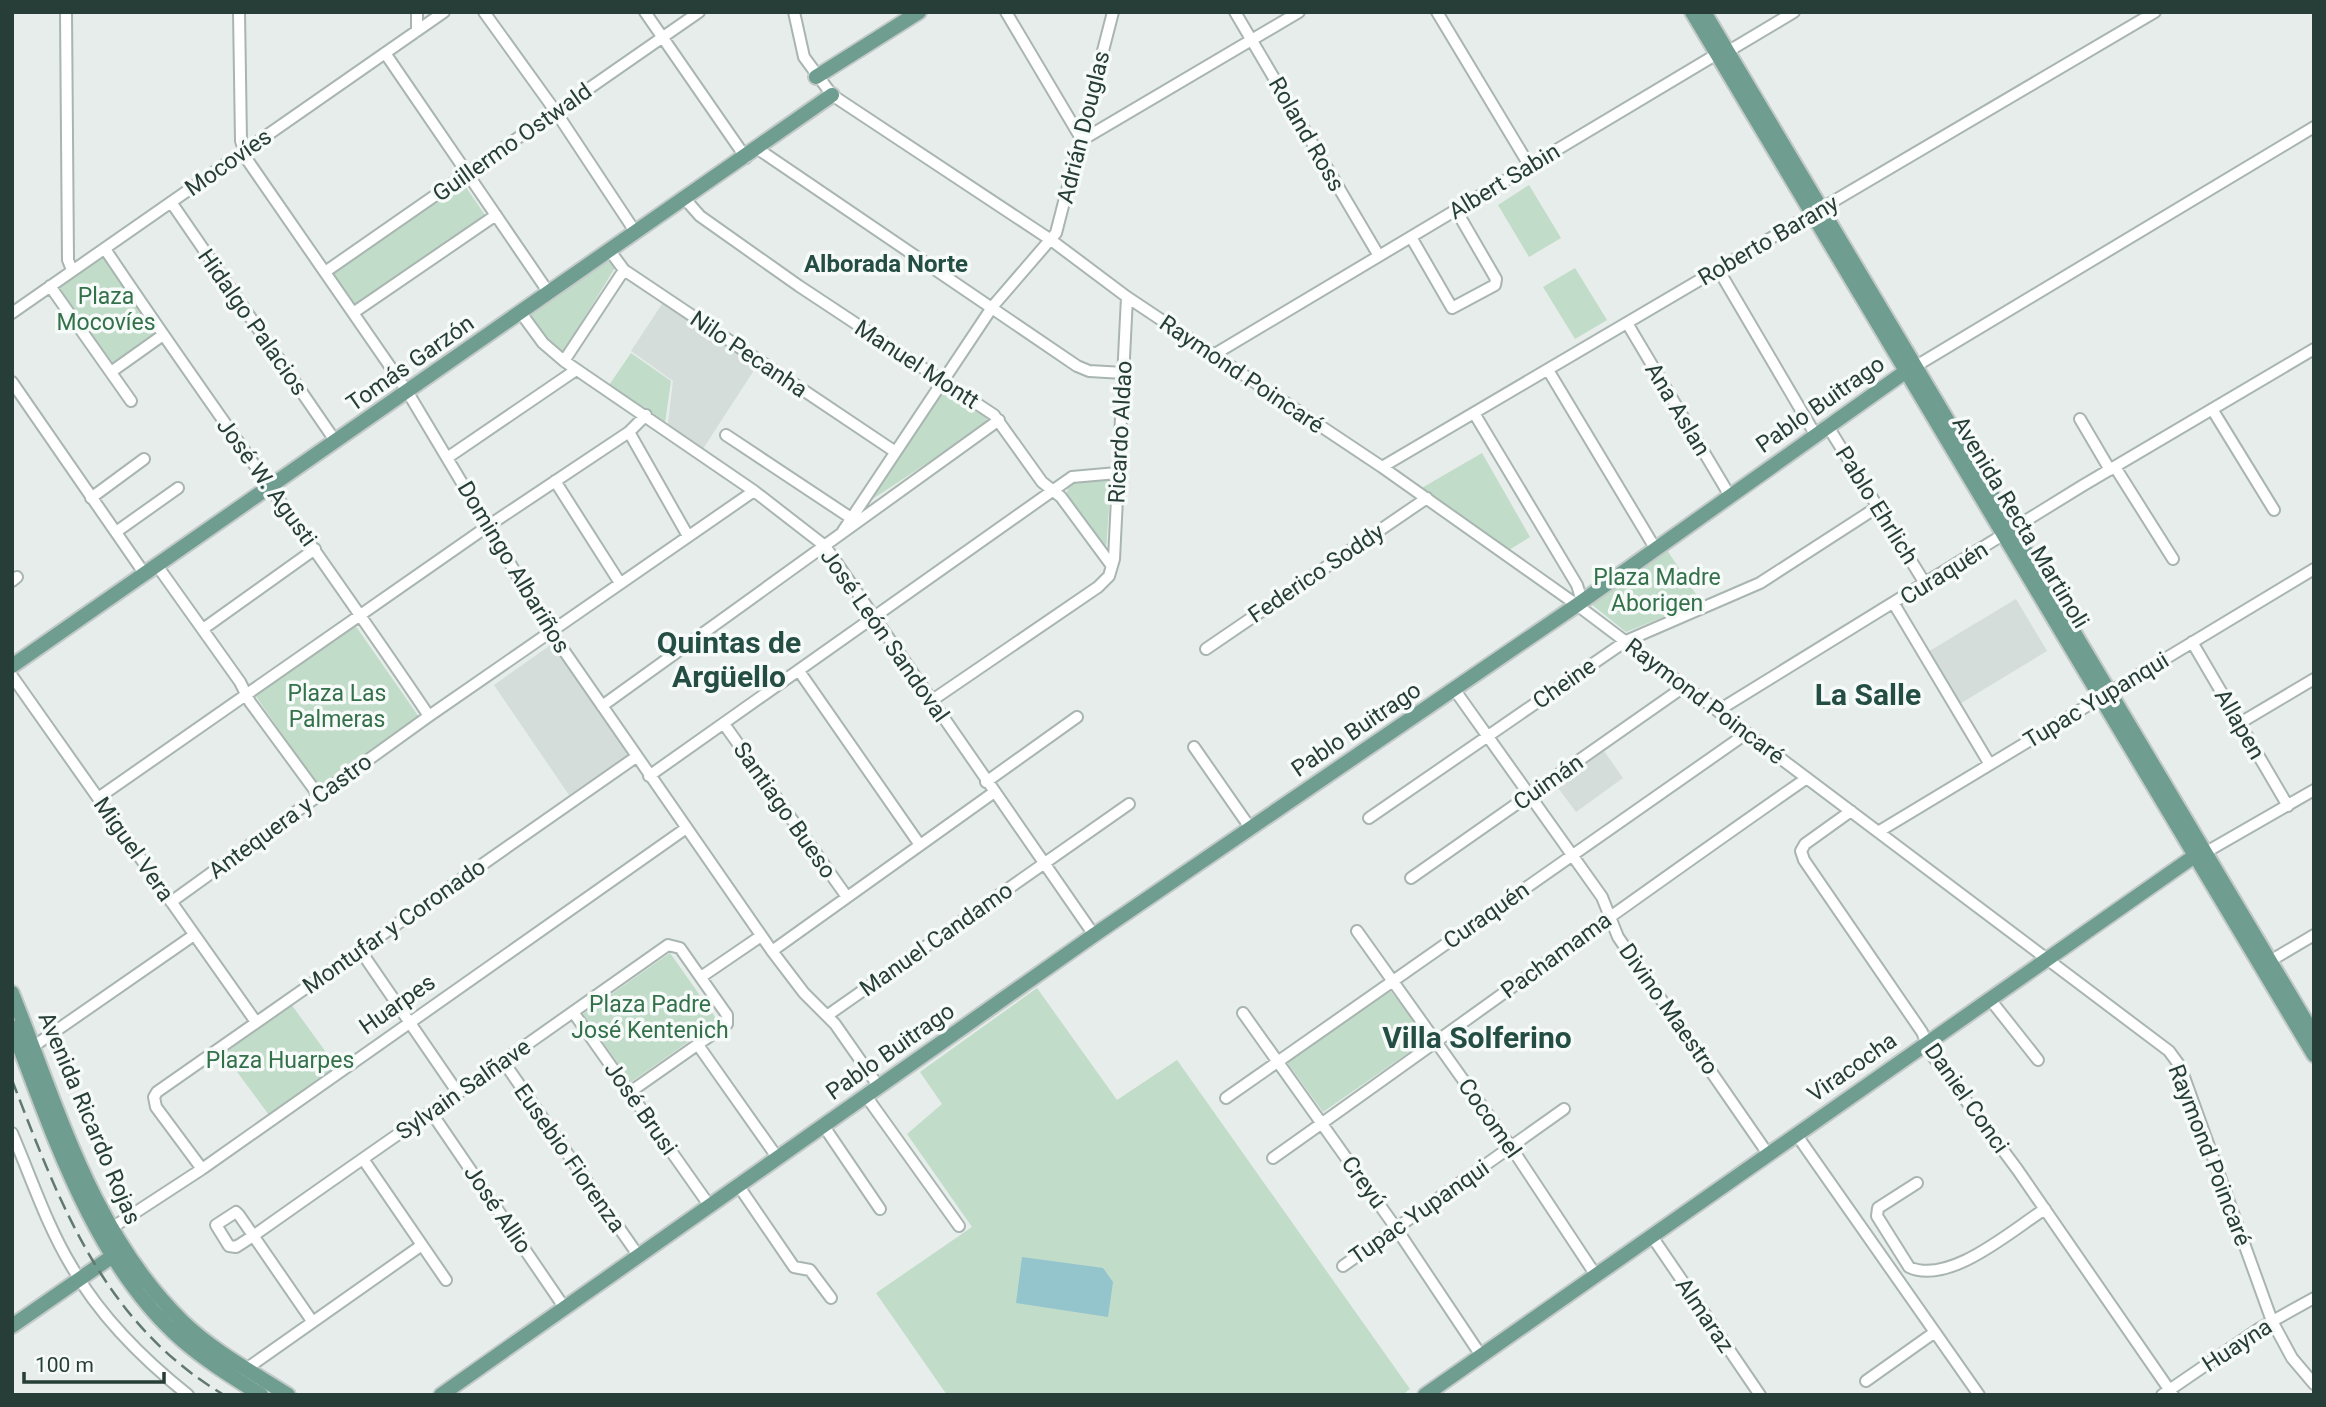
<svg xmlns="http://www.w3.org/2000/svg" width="2326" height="1407" font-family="Roboto,sans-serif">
<rect width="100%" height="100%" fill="#e6edea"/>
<path fill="#d4ddd9" d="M664,301L758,364L699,455L667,431L673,381L631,351Z
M2016,599L2047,651L1958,705L1926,653Z
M552,644L628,755L569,795L494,685Z
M1604,751L1623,778L1576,812L1556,785Z"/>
<path fill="#c1dcc8" d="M463,183L485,215L350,308L328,276Z
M1529,185L1561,238L1529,257L1498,205Z
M102,254L156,333L111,364L57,284Z
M608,256L616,266L563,353L535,329L526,315Z
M1575,268L1607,320L1575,339L1543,287Z
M631,353L671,381L664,430L607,388Z
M941,390L986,417L988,423L868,502Z
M1482,453L1530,537L1509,550L1420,489Z
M1079,480L1111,481L1106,550L1066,495L1069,486Z
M1667,550L1701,602L1626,632L1590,603Z
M355,625L419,717L319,787L255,695Z
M670,953L718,1021L631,1082L583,1014Z
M1037,988L1117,1100L1177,1060L1410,1389L1402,1395H947L876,1293L972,1227L907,1134L942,1104L920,1072Z
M1389,989L1428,1039L1323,1112L1286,1061Z
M291,1004L336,1066L269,1115L224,1054Z"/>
<path fill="#94c4cc" d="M1022,1257L1103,1268L1113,1282L1108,1317L1016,1303Z"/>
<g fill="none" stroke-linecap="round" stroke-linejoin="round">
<g stroke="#a9b5b1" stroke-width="14">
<path id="minor" d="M66,12L68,260L72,270
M239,12L241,141L248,161L407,391L551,632L772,951L804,993L835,1024L879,1087
M417,12V31
M484,12L556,112L636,233
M645,12L746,158
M794,12L804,57L832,95L1051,240L1127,297L1382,467L1577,605L2169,1051L2180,1066L2272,1321L2292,1358L2314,1384
M1006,12L1082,140
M1235,12L1379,256
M1437,12L1529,165
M385,53L549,293
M1082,140L1299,12
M758,149L1077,366L1089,371L1124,373
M685,199L700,216L799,286L994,415L1042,482L1061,497L1112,566
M171,202L336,442
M1411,237L1452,308L1495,285L1496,279L1456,210
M105,249C210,406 323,558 429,716
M610,251L624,270L894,451
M1718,269L1815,434
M325,272L699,12
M50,286L131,401
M12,313L444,12
M353,313L496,215
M521,313L543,343L564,361L754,491L825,546L1094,935
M1627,323L1730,496
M1215,354L1717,54L1727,52L1794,12
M564,361L624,270
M1911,369L2314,127
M1548,370L1655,548
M111,372L163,335
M12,382L144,573
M2212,409L2274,510
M1474,413L1577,585L1582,601
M2080,419L2110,470
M1827,425L1926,585
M629,432L688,536
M726,435L851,518
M447,458L576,370
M1382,467L2155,12
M2115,467L2173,559
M555,481L620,583
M91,498L144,459
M843,531L993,306L1056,233L1113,12
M116,532L178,488
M156,564L240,682L250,702L319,796
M12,581L17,577
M1894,604L1989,763
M203,629L315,549
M2192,642L2288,806
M1206,649L1427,498
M799,671L920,845
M12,676L256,1022
M1454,689L1602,897L1618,937L1768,1154
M931,701L1098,587L1109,576L1114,559L1127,297
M602,706L999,420
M1719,710L2082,486L2314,349
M2240,723L2314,679
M724,724L847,897
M1194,747L1251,829
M649,776L1072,477L1117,473
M986,782L1077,717
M98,798L488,526L629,432L646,415
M1851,811L1805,844L1801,851L1804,860L1922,1032L1932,1055L2017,1169L2173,1395
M1369,818L1626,641L1760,583L1879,506
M1878,832L2314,569
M2201,855L2314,790
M1411,878L1685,686
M171,902L429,716L754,491
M1357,931L1511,1147L1595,1274
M360,950L458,1093
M772,951L993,793
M2270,961L2314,935
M701,977L761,936
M1989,998L2038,1060
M573,1012L709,1205
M1243,1013L1396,1228L1480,1354
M828,1015L1129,804
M29,1043L34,1046L194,935
M698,1045L777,1157
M503,1061L638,1255
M866,1096L959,1226
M1226,1098L1747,733
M431,1112L564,1307
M823,1125L880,1209
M12,1133C31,1177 47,1226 72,1267C101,1318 143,1359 188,1395
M1796,1134L1979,1395
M1273,1158C1451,1032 1627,903 1807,778
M363,1159L446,1280
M202,1169L156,1107L154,1097L157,1092L636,757
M1917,1183L1878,1208L1877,1216L1909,1267C1949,1286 2012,1230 2045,1209
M738,1185L794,1267L810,1270L831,1298
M107,1231L202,1169L685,829
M1651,1235L1760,1395
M1343,1266L1564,1109
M312,1321L239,1215L236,1212L216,1225L229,1246L236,1247L253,1236C321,1188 389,1140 458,1093L668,945L680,948L727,1015V1024L630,1092
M246,1369L422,1245
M1866,1381L1935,1332
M2162,1395L2260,1328L2314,1298"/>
</g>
<g stroke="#c2c9c7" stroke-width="18">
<path id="major" d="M1692,12L2314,1055
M1704,12L2314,1035
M816,77L919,12
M12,666L832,95
M12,993C58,1108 92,1233 183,1322C213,1351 252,1372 288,1395
M12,1027C53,1134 94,1263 182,1340C206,1361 234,1378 261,1395
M12,1326L120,1251
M441,1395L1094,935L1577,605L1905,372
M1425,1395L2196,855"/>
</g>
<use href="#minor" stroke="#fff" stroke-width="10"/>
<use href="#major" stroke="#6f9e91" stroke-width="14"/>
<path stroke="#617972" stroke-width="2.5" stroke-dasharray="14 7" stroke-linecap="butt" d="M12,1080C60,1204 103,1323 224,1395"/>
</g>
<g text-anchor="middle" stroke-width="7" stroke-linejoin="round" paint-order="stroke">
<g font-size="23" fill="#263e37" stroke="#f6faf8">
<text transform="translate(1083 127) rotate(-76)" y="8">Adrián Douglas</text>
<text transform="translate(1307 134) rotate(60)" y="8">Roland Ross</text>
<text transform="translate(512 142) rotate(-35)" y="8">Guillermo Ostwald</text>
<text transform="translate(228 162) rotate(-35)" y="8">Mocovíes</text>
<text transform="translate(1504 181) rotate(-31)" y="8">Albert Sabin</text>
<text transform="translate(1768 240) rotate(-30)" y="8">Roberto Barany</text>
<text transform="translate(253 322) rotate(55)" y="8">Hidalgo Palacios</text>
<text transform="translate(749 354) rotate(34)" y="8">Nilo Pecanha</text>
<text transform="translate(410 363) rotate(-35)" y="8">Tomás Garzón</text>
<text transform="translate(917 364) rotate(33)" y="8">Manuel Montt</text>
<text transform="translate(1242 374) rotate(34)" y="8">Raymond Poincaré</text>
<text transform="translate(1820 404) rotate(-35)" y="8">Pablo Buitrago</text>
<text transform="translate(1678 409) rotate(59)" y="8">Ana Aslan</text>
<text transform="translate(1120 432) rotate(-87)" y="8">Ricardo Aldao</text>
<text transform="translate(267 482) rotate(54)" y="8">José W. Agusti</text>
<text transform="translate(1877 505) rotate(58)" y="8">Pablo Ehrlich</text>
<text transform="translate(2021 522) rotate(59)" y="8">Avenida Recta Martinoli</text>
<text transform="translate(514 567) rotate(59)" y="8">Domingo Albariños</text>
<text transform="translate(1316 573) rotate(-34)" y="8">Federico Soddy</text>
<text transform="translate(1944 573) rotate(-32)" y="8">Curaquén</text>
<text transform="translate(885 635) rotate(55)" y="8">José León Sandoval</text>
<text transform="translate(1564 683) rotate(-35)" y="8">Cheine</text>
<text transform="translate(2096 700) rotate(-31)" y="8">Tupac Yupanqui</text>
<text transform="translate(1705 701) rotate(37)" y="8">Raymond Poincaré</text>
<text transform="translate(2240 724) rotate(60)" y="8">Allapen</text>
<text transform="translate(1356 729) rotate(-34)" y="8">Pablo Buitrago</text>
<text transform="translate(1548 782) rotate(-35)" y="8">Cuimán</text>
<text transform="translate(785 810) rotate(55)" y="8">Santiago Bueso</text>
<text transform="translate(290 816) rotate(-36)" y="8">Antequera y Castro</text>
<text transform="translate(134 849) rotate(55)" y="8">Miguel Vera</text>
<text transform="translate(1486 915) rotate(-35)" y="8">Curaquén</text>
<text transform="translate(394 926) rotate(-35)" y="8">Montufar y Coronado</text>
<text transform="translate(936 939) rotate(-35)" y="8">Manuel Candamo</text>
<text transform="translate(1556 955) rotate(-36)" y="8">Pachamama</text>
<text transform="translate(397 1004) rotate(-35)" y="8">Huarpes</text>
<text transform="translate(1669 1009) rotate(55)" y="8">Divino Maestro</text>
<text transform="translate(890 1051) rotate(-35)" y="8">Pablo Buitrago</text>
<text transform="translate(1852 1067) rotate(-35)" y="8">Viracocha</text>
<text transform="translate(463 1089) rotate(-35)" y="8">Sylvain Salñave</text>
<text transform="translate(1967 1098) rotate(55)" y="8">Daniel Conci</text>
<text transform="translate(641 1108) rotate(55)" y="8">José Brusi</text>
<text transform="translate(90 1118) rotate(67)" y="8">Avenida Ricardo Rojas</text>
<text transform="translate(1490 1118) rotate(55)" y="8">Cocomel</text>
<text transform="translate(2210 1155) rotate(69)" y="8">Raymond Poincaré</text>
<text transform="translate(570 1158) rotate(55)" y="8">Eusebio Fiorenza</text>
<text transform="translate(1364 1182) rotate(54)" y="8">Creyú</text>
<text transform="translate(498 1209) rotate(56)" y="8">José Allio</text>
<text transform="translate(1419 1212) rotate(-35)" y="8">Tupac Yupanqui</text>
<text transform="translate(1705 1315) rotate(56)" y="8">Almaraz</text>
<text transform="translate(2237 1345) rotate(-33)" y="8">Huayna</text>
</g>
<g font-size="23" fill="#34714b" stroke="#f6faf8">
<text x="106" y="304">Plaza<tspan x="106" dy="26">Mocovíes</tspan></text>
<text x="1657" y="585">Plaza Madre<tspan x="1657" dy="26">Aborigen</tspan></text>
<text x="337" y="701">Plaza Las<tspan x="337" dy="26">Palmeras</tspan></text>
<text x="650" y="1012">Plaza Padre<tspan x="650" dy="26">José Kentenich</tspan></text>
<text x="280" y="1068">Plaza Huarpes</text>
</g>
<g font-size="24" font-weight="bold" fill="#244e43" stroke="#f6faf8">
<text x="886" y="272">Alborada Norte</text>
</g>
<g font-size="30" font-weight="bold" fill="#244e43" stroke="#f6faf8">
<text x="729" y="653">Quintas de<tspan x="729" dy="34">Argüello</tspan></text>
<text x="1868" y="705">La Salle</text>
<text x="1477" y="1048">Villa Solferino</text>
</g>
</g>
<rect width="2326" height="1407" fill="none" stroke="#263e37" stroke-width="28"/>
<path d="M24 1372v10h140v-10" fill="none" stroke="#263e37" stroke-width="3.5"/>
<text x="35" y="1372" font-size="21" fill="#263e37" stroke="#f6faf8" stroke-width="5" paint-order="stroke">100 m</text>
</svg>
